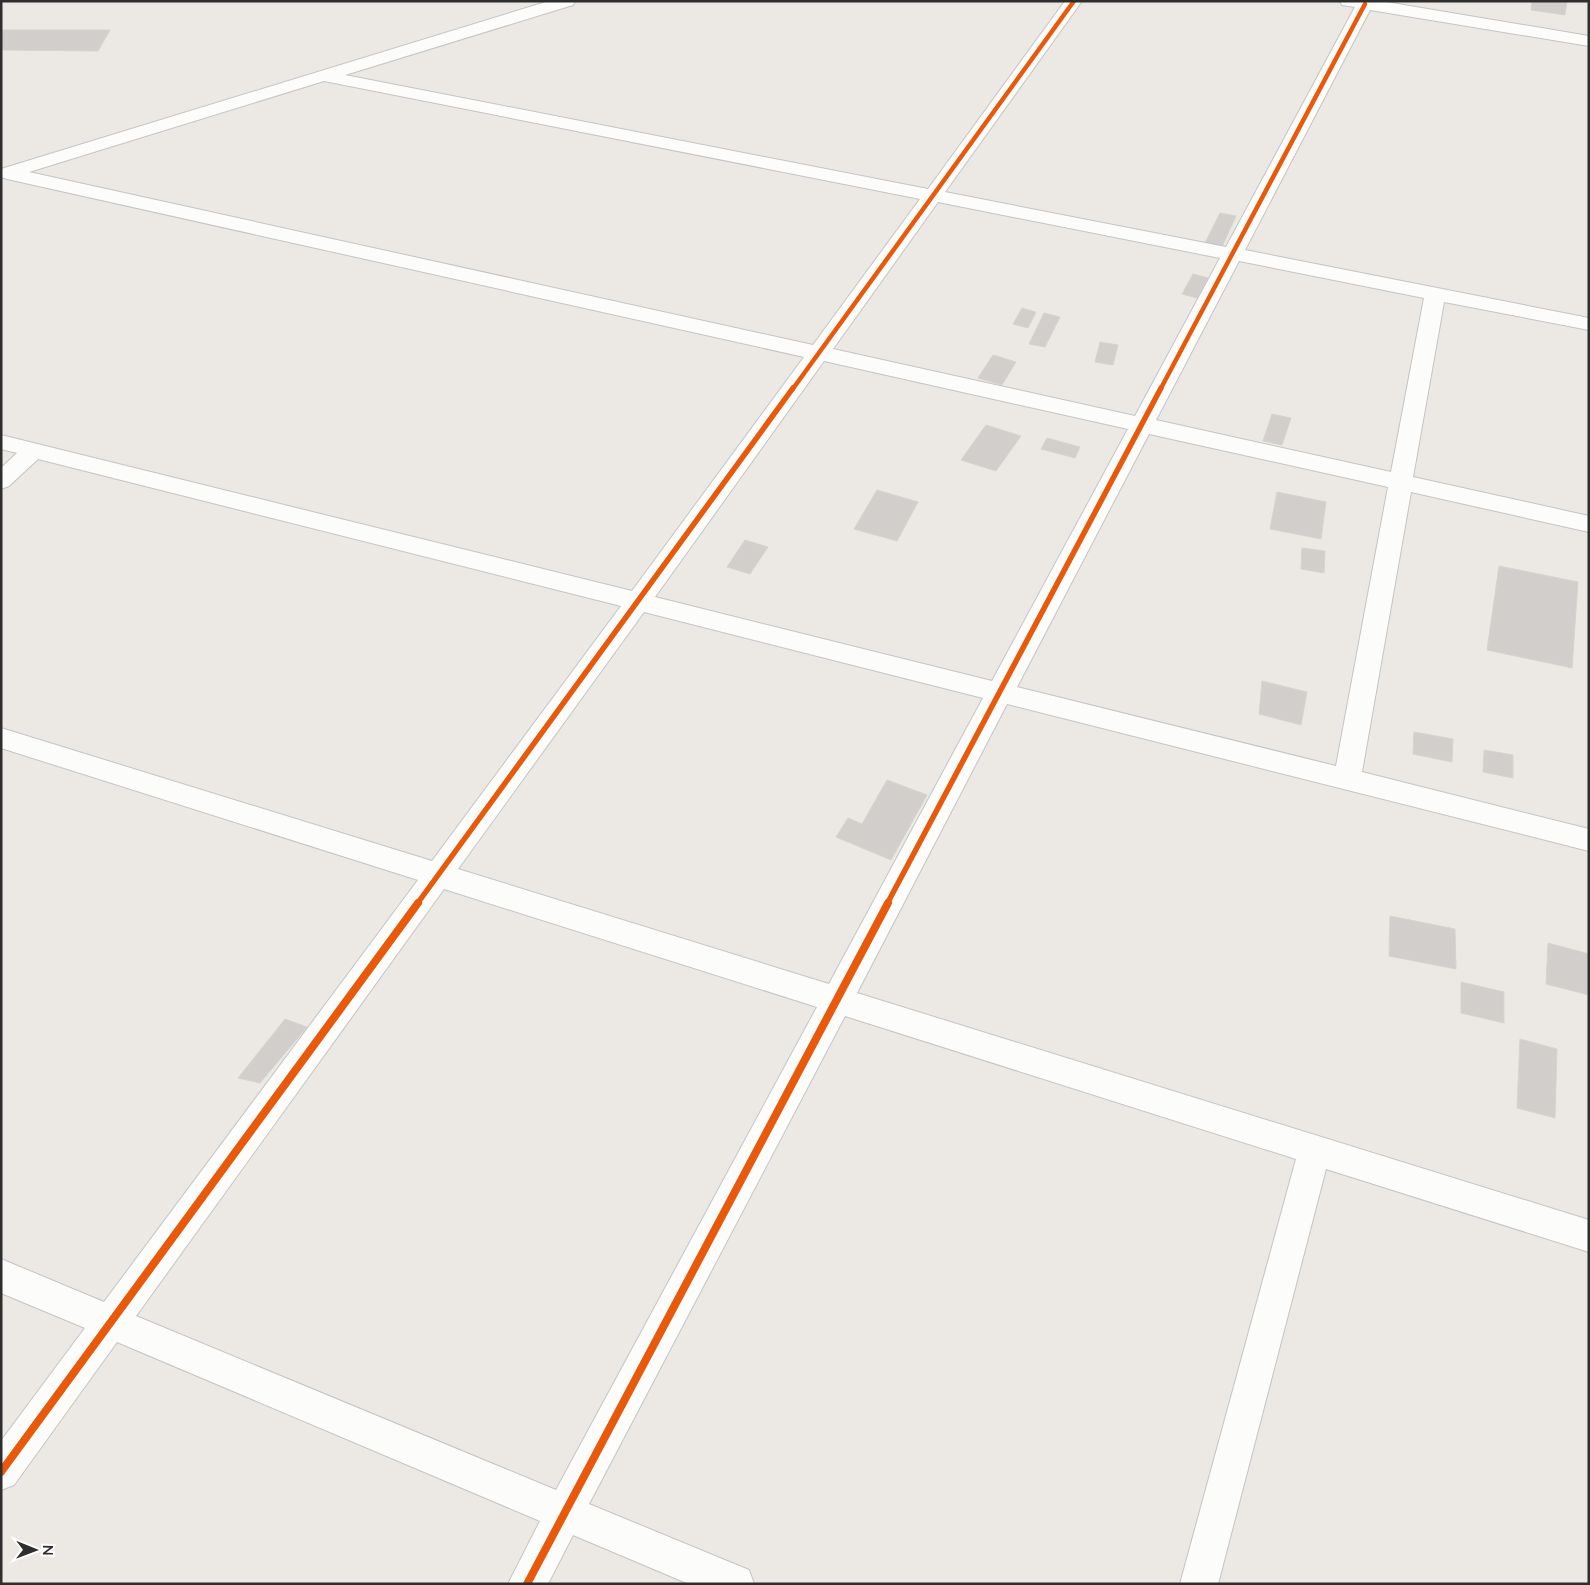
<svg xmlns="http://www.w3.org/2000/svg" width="1590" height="1585" font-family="Lato,sans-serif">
<rect width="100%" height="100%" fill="#ece8e4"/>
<path fill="#d1cecb" stroke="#d7d4d0" d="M1532,1H1567L1565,15L1531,10Z
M1,30H110L98,51L1,50Z
M1220,213L1236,216L1221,249L1204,245Z
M1193,274L1208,278L1197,298L1182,294Z
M1022,308L1036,312L1028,328L1013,324Z
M1044,313L1060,317L1045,347L1029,344Z
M1100,342L1118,345L1113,365L1095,362Z
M993,355L1016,362L1002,385L978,378Z
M1272,414L1291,418L1282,445L1263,441Z
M986,425L1021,436L996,471L961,460Z
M1047,438L1080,447L1075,458L1041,449Z
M877,490L918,502L897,541L854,529Z
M1277,492L1326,502L1321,539L1270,529Z
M745,540L768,547L750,574L727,567Z
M1302,548L1325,551L1324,573L1301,569Z
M1499,566L1578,582L1572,668L1487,650Z
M1262,681L1307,692L1301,725L1259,714Z
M1414,732L1453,739L1452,762L1413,754Z
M1484,750L1513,755V778L1483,772Z
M887,780L927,795L891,860L836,837L848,818L862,824Z
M1390,916L1455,929L1456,969L1389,956Z
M1548,943L1589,954V995L1546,984Z
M1461,982L1504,992V1023L1461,1013Z
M285,1019L307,1027L260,1083L238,1078Z
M1520,1039L1557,1049L1555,1118L1517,1108Z"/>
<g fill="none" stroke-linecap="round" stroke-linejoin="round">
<g stroke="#c5c4c5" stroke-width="2">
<path id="street" d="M549,1H575L573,5L345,75L928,189L1065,1H1082L945,192L1226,247L1355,7L1342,5L1340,1H1380L1589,36V46L1370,10L1245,250L1589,318V330L1444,302L1413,477L1589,516V532L1411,492L1362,772L1589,829V851L1007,704L857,993L1589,1220V1252L1326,1169L1218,1584H1180L1296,1159L845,1016L589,1504L749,1570L754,1584H689L573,1535L548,1584H508L540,1521L117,1342L14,1485L1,1490V1441L85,1328L1,1293V1259L104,1302L418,880L1,748V728L432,861L621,606L38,459L9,486L1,489V468L17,453L1,449V435L632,591L804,357L7,179L1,177V169ZM324,81L920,199L813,345L29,172ZM938,202L1220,258L1135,416L833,349ZM1239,261L1424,298L1391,472L1156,420ZM824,361L1128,429L992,681L655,597ZM1149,434L1388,487L1336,766L1017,687ZM644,612L983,698L829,984L458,869ZM444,889L817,1007L556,1490L136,1316Z"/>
</g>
<use href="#street" fill="#fcfcfb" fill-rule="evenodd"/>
<g stroke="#fff" stroke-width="6">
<path id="cycleway-far2" d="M792,390L1074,1
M1160,390L1365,4"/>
</g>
<g stroke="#fff" stroke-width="9">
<path id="cycleway-far1" d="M417,904L793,388
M887,904L1161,388"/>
</g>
<g stroke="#fff" stroke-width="11">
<path id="cycleway" d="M1,1472L418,903
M527,1584L888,903"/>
</g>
<use href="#cycleway-far2" stroke="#e8590c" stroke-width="4.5"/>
<use href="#cycleway-far1" stroke="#e8590c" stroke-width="5.5"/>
<use href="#cycleway" stroke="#e8590c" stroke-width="8"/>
</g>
<rect width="1590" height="1585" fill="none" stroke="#2e2e2e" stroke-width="5"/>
<g transform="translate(35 1550) rotate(91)" stroke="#ffffff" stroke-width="4" paint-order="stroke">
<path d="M0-4L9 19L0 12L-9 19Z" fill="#2e2e2e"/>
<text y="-8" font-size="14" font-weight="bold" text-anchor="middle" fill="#2e2e2e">N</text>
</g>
</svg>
